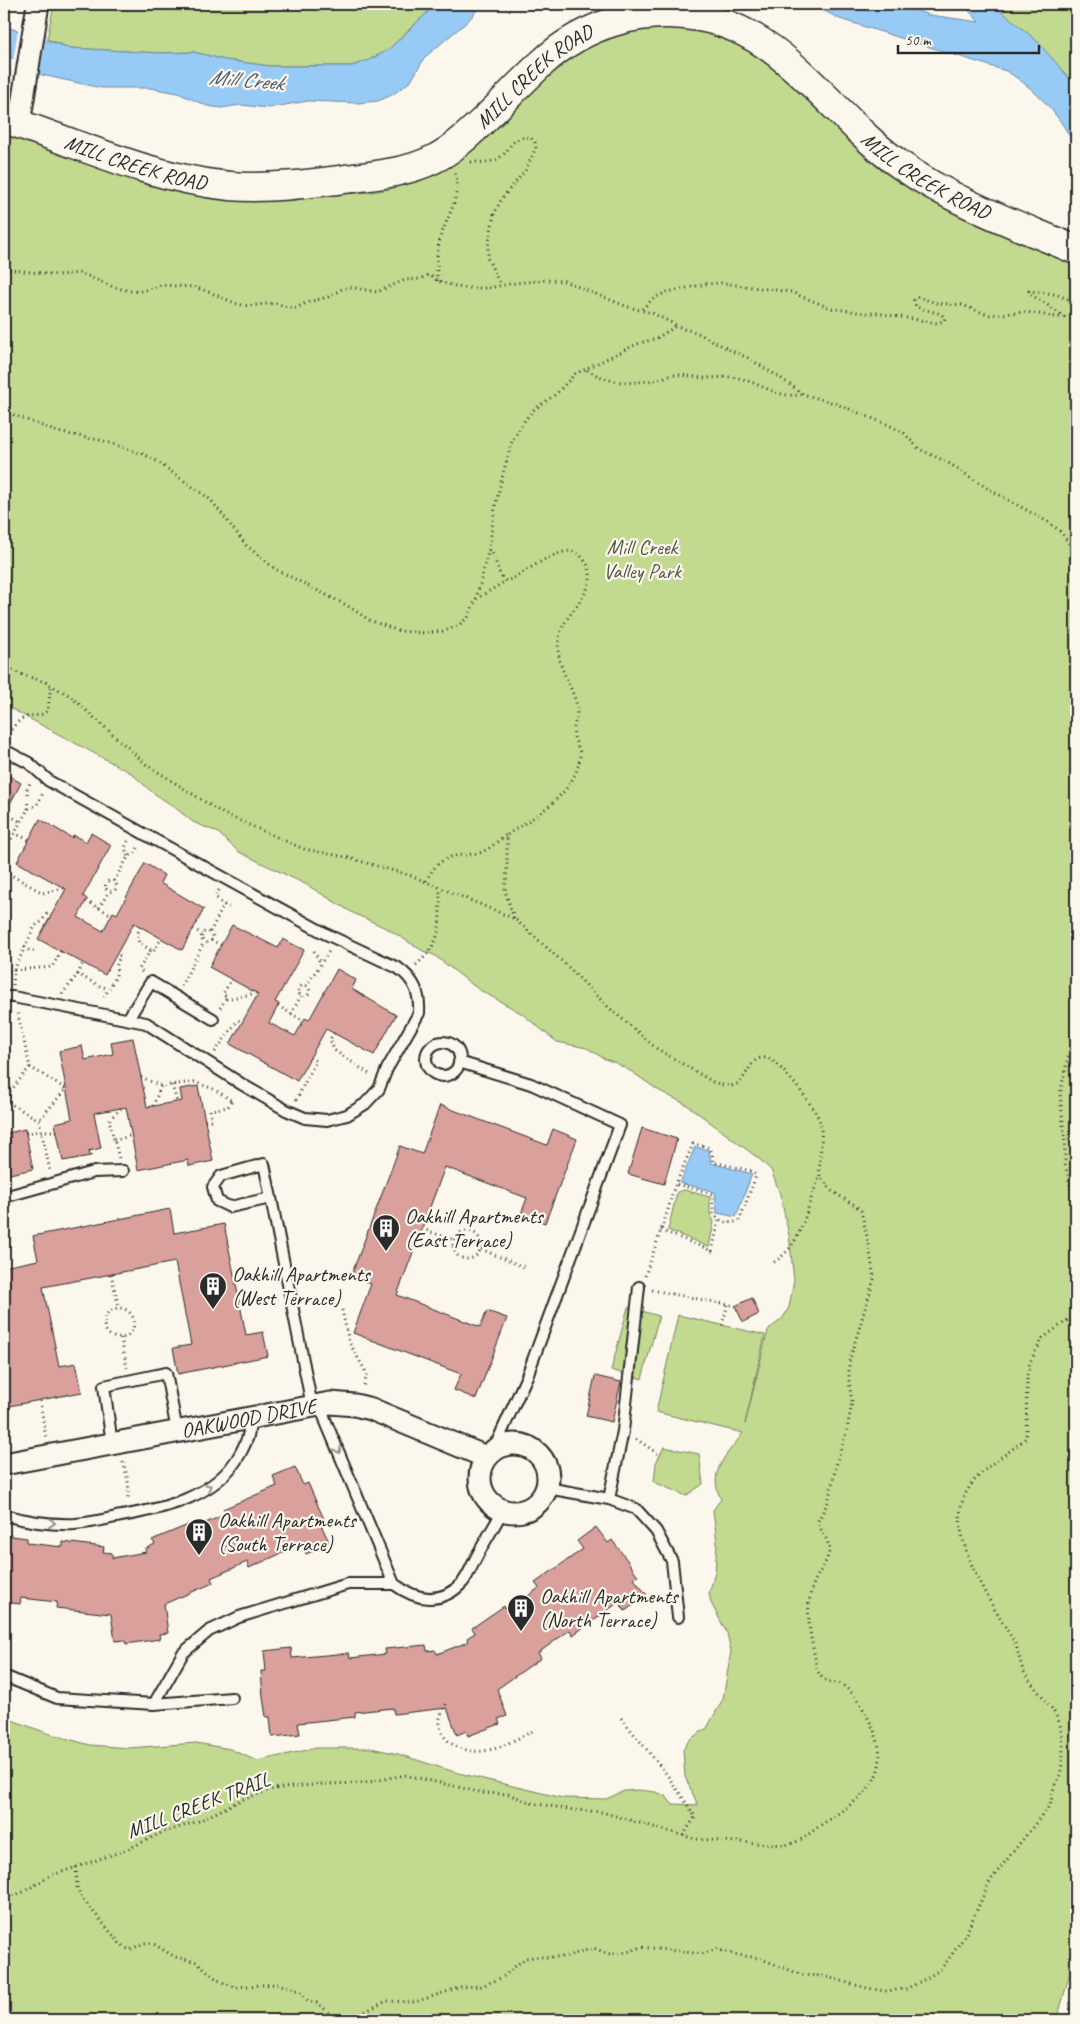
<svg xmlns="http://www.w3.org/2000/svg" width="1080" height="2024" font-family="Caveat,sans-serif">
<rect width="100%" height="100%" fill="#fbf7ec"/>
<filter id="ink" filterUnits="userSpaceOnUse"><feTurbulence type="fractalNoise" baseFrequency=".02" numOctaves="2"/><feDisplacementMap in="SourceGraphic" scale="10" xChannelSelector="R" yChannelSelector="G"/><feConvolveMatrix kernelMatrix="1 2 1 2 8 2 1 2 1" color-interpolation-filters="sRGB"/></filter>
<g filter="url(#ink)">
<path fill="#c2d990" stroke="#76825e" d="M54,4H436L388,50L369,60L352,66H270L225,60L194,52L161,53L70,48L47,39Z
M993,4H1076V86L1066,76Z
M639,23C662,26 686,26 708,31C745,38 776,66 803,91L1076,261V1951L1057,2020H4V1717L47,1733L90,1745L128,1748L196,1743L230,1749L257,1761L316,1748H371L398,1754L458,1773L563,1798L606,1799L624,1791L638,1790L656,1792L666,1796L672,1804L698,1805L685,1777L683,1750L689,1740L707,1728L723,1699L731,1651L727,1633L711,1603L709,1593L715,1573L717,1542L713,1510L721,1499C706,1471 729,1453 743,1433L656,1412L678,1315L765,1335L745,1424L768,1330L783,1318L789,1307L794,1280L789,1235L780,1194L771,1170L758,1158L687,1105L658,1090L632,1072L616,1063L605,1059L587,1048L557,1042L521,1013L478,989L434,955L423,951L388,929L353,913L307,885L239,852L217,832L193,822L173,806L152,792L131,773L4,705V133L310,194C344,194 387,195 418,179L584,46Z
M684,1190L710,1197V1213L714,1222L709,1247L668,1230L677,1192Z
M628,1307L659,1316L642,1379L611,1370Z
M664,1447L699,1454L703,1484L686,1496L654,1482L656,1463Z"/>
<path fill="#97caf4" stroke="#6c8aa4" d="M436,4H482L468,21L425,57L411,81L392,95L378,101L358,103L308,101L268,108L241,105L221,108L207,106L178,93L150,88H101L42,75L12,58L4,55V26L70,48L161,53L194,52L225,60L270,66H352L369,60L388,50Z
M811,4H895L930,15L979,22L963,4H993L1037,41L1076,86V151C1064,118 1036,89 1006,71L840,19Z
M695,1147L709,1150L711,1163L752,1174L736,1217L717,1213L715,1192L680,1183Z"/>
<path fill="#fbf7ec" d="M18,30L46,36L39,77L13,61Z"/>
<path fill="#daa09b" stroke="#2b2b2b" d="M4,773L21,783L4,815Z
M40,819L72,838L73,835L86,842L91,833L111,845L83,896L87,899L78,917L103,931L113,912L117,914L145,863L164,875L160,883L204,909L182,950L134,923L105,975L38,939L66,889L17,862Z
M232,925L278,948L283,939L304,950L275,1002L279,1004L269,1023L295,1036L305,1018L309,1020L337,969L356,980L352,989L396,1015L374,1055L326,1029L297,1081L230,1044L258,994L209,967Z
M133,1038L147,1107L182,1101L180,1089L198,1086L213,1161L189,1166L188,1160L138,1170L126,1107L94,1113L101,1148L89,1151L90,1156L63,1161L55,1123L72,1119L59,1051L82,1046L85,1060L113,1054L111,1042Z
M440,1105L547,1145L553,1129L577,1139L545,1223L521,1214L527,1198L445,1167L397,1295L480,1327L487,1311L507,1318L476,1399L454,1390L461,1374L353,1333L371,1284L351,1276L400,1146L422,1154Z
M642,1128L677,1139L664,1184L628,1174Z
M25,1129L33,1169L5,1175L4,1134Z
M170,1209L174,1233L224,1224L246,1335L263,1332L268,1356L178,1374L173,1348L191,1345L175,1262L43,1287L59,1366L76,1363L82,1392L4,1407V1382L8,1381L4,1360V1267L38,1260L33,1236Z
M752,1298L759,1314L743,1322L735,1306Z
M595,1376L621,1382L612,1422L586,1416Z
M295,1467L303,1485L308,1483L318,1506L326,1523L321,1525L330,1544L306,1554L302,1544L249,1568L247,1562L211,1578L213,1583L164,1604L168,1633L159,1634L160,1639L126,1644L125,1640L115,1641L111,1614L56,1608L57,1602L21,1598L20,1604L4,1602V1535L27,1538V1543L63,1547V1542L104,1547L103,1552L112,1553V1558L146,1552L145,1549L155,1544L152,1540L188,1525L190,1530L226,1514L223,1509L277,1486L273,1476Z
M596,1527L608,1543L612,1540L627,1560L638,1576L634,1579L647,1595L625,1611L619,1602L573,1635L570,1630L538,1653L541,1658L497,1689L507,1716L498,1719L500,1724L468,1736L466,1731L457,1735L447,1708L394,1714L393,1708L355,1712V1717L298,1723L300,1734L272,1737L270,1717H266L263,1697L261,1671H266L264,1651L291,1648L292,1658L349,1653L350,1658L386,1654L385,1649L426,1645L427,1651L435,1650L437,1654L468,1642L467,1638L475,1633L472,1628L504,1606L507,1611L539,1588L535,1583L583,1549L577,1541Z"/>
<g fill="none" stroke-linecap="round" stroke-linejoin="round">
<g stroke="#2b2b2b" stroke-width="14">
<path id="lane" d="M4,750L29,763L49,781L146,835L326,934L398,968C415,980 420,994 419,1013L387,1069L379,1089L365,1104L347,1115L327,1120L305,1118L286,1110L243,1085L146,1023L13,997H4
M128,1019L151,982L213,1019
M426 1059a17 17 0 1 1 34 0a17 17 0 1 1-34 0Z
M459,1062L531,1084L620,1125L527,1376L494,1449
M4,1197L94,1172L123,1171
M271,1198L230,1207L217,1201L213,1187L221,1176L264,1164L271,1198L312,1406
M320,1404L326,1422L394,1584C417,1601 442,1605 463,1582C469,1574 473,1563 478,1554C486,1540 495,1525 503,1510
M112,1444L104,1386L166,1373L177,1431
M547,1488L609,1499L636,1509L656,1531L672,1561L678,1617
M609,1499L623,1431L639,1287
M4,1515C26,1521 52,1525 75,1524C89,1523 103,1520 116,1517C162,1509 216,1498 240,1454C247,1441 251,1432 249,1418
M4,1676L57,1698L154,1704
M232,1698L154,1704L183,1653L209,1631L239,1617L348,1584H394"/>
</g>
<g stroke="#2b2b2b" stroke-width="25">
<g id="street">
<path d="M19,124L38,4"/>
<circle cx="514" cy="1478" r="34"/>
<path id="s1" d="M4,1464L330,1403L355,1405L371,1409L486,1457"/>
</g>
</g>
<g stroke="#2b2b2b" stroke-width="31">
<g id="secondary">
<path id="s2" d="M4,119C78,143 152,179 230,186C268,189 308,184 345,179C375,175 406,173 434,159C454,149 470,133 486,118C505,100 523,80 542,63C585,23 643,7 699,17C787,32 833,119 902,166C953,202 1018,225 1076,250"/>
</g>
</g>
<path stroke="#2b2b2b" stroke-width="3" stroke-dasharray="1 4" stroke-linecap="butt" d="M471,162C479,162 488,163 495,160C512,153 507,137 530,137L535,142L536,148L525,171L502,198L494,214L488,248V259L500,285
M4,269L58,275L81,273L113,287L130,291H142L161,285L193,287L207,291L237,304L248,306L275,303L291,308H296L308,302L328,297L342,289L350,287L377,292L405,280L420,279L428,275L443,283L463,288H488L515,283L547,280L564,281L628,307L652,313L684,329L696,332L732,351L748,358L782,379L803,394L834,403L889,425L904,433L919,449L947,462L987,488L1048,522L1061,532L1076,554
M437,281C437,267 436,252 440,239C447,215 462,198 455,172
M642,309L654,298L667,292L706,284L721,283L791,292L830,308L864,313H877L937,323L944,321L945,318L941,314L916,307L914,300L917,297L937,303L962,305L988,315L1026,312L1063,318L1064,317L1042,301L1029,294V291L1055,294L1076,302
M587,370C610,383 627,385 654,380C661,379 668,375 676,375C685,375 694,377 703,378C712,378 721,377 730,377C756,378 776,401 803,394
M4,411L57,432L104,441L143,454L158,462L211,500L246,545L275,569L348,606L369,620L399,631L425,633L445,631L459,625L468,617L476,599L489,549
M476,599L506,581
M4,665L20,674L45,682L69,695L147,765L224,814L304,849L346,857L412,876L515,919L566,965L606,1005L656,1048L713,1082C745,1094 740,1075 757,1059C761,1058 765,1057 769,1059C782,1065 816,1108 820,1122C824,1140 818,1158 820,1176L832,1191L856,1206L861,1211L869,1245L874,1279L849,1362V1381L852,1402L847,1430L838,1458L828,1502L818,1521C820,1531 831,1542 829,1552C827,1563 818,1573 814,1583C804,1608 810,1633 815,1658C816,1667 819,1680 830,1682C835,1683 839,1682 844,1686C856,1695 866,1713 872,1726C901,1789 843,1805 804,1838L794,1843L785,1845L695,1839L602,1812L574,1810L532,1803L508,1794L484,1793L405,1775L364,1783L323,1784L273,1789L241,1800L199,1821L161,1833L126,1850L50,1876L23,1892L4,1899
M6,738C11,730 16,721 26,717C35,714 39,718 48,710L51,685
M28,809L27,789L30,783
M5,813L21,822
M14,833L29,840
M128,841L125,848L128,857L135,853L139,846
M4,852L28,809L37,805L43,793
M4,871L43,893L64,888
M105.5 886a5.5 5.5 0 1 1 11 0a5.5 5.5 0 1 1-11 0Z
M114,881L128,857
M426,881C435,864 445,855 465,855C471,854 479,854 484,851C492,847 499,840 506,835
M219,890L215,896L222,904L229,907
M86,901L112,915
M99,908L109,891
M514,918L505,891L507,869V835C535,816 575,795 580,757C581,749 575,743 574,736C572,721 581,717 575,699C567,677 555,662 559,638C563,612 601,591 587,564C584,560 581,555 577,553C561,544 525,573 509,580L506,581C495,573 498,558 489,549L495,507L502,478L512,441L525,420L532,411L556,394L575,374L637,344L657,338L676,326
M141,927L137,934L139,943L151,950
M193,929L202,934
M201.5 937a5.5 5.5 0 1 1 11 0a5.5 5.5 0 1 1-11 0Z
M210,932L224,905
M211,940L221,945
M24,947L30,951H34
M314,951L320,962
M416,965C445,940 439,923 440,889
M14,970L52,967L61,951
M142,972L139,969L151,950L154,951L161,939
M77,974L102,987L108,988
M13,985L14,970L35,926L41,922L47,914L51,916
M298.5 991a5.5 5.5 0 1 1 11 0a5.5 5.5 0 1 1-11 0Z
M181,986L204,942
M306,986L330,950
M1076,992L1072,1009L1073,1035L1060,1094L1065,1142V1164L1076,1208
M62,994L78,974L83,963
M104,997L116,976L117,964L120,956L116,954
M226,999L257,993
M278,1006L304,1021
M220,1008L227,997L223,994L231,980
M291,1014L301,996
M334,1033L330,1039L334,1050L371,1075
M215,1052L238,1020L242,1022
M30,1067L66,1089L39,1120
M141,1077L161,1086L194,1082L214,1089L232,1101
M172,1085L177,1102
M4,1099L30,1067L17,1011
M4,1100L39,1120L50,1171
M296,1100L316,1061L310,1058
M153,1106L161,1086
M205,1121L211,1120L210,1110L228,1107L232,1100
M26,1133L42,1131H57
M114,1141L132,1135
M90,1150L92,1159
M119,1158L109,1120L121,1108
M422,1229L454,1240
M661,1230L712,1251L719,1220
M453 1245a14 14 0 1 1 28 0a14 14 0 1 1-28 0Z
M481,1249L526,1268
M774,1262C805,1243 805,1206 820,1176
M111,1274L119,1308
M645,1276L668,1210L673,1191L693,1144C708,1147 712,1145 713,1162L752,1171L756,1176L739,1221C728,1224 723,1223 714,1215L712,1194L676,1184
M652,1290L735,1306
M104 1323a15 15 0 1 1 30 0a15 15 0 1 1-30 0Z
M342,1310L349,1342L367,1374L363,1389
M722,1325L728,1304
M121,1338L127,1368
M40,1401L46,1438
M636,1439L660,1455
M123,1462C127,1475 131,1488 127,1501
M446,1704C444,1709 440,1714 440,1719C437,1745 469,1755 489,1750C504,1747 519,1737 533,1731
M621,1718L665,1772L693,1813L695,1817L683,1836
M76,1867L77,1888L82,1898L122,1946L130,1950L144,1943H152L175,1957L197,1962L218,1980L234,1987L276,1984L289,1987L301,1992L308,2001L317,2003L326,2010L334,2020
M347,2020L387,2001L415,2002L461,1987L482,1986L503,1977L525,1958L533,1957H564L594,1948L608,1954L627,1952L641,1947L694,1953L702,1954L717,1949L737,1955L759,1958L802,1975L823,1976L867,1988L885,1991L906,1989L929,1977L942,1968L965,1936L990,1881L1050,1805C1052,1799 1052,1794 1054,1787C1055,1784 1058,1781 1059,1778C1064,1762 1064,1741 1060,1725C1054,1705 1034,1690 1024,1672C1019,1662 1019,1649 1013,1640C992,1604 942,1532 967,1491C981,1467 1006,1456 1026,1438L1027,1377L1030,1362L1043,1338L1076,1314"/>
<use href="#lane" stroke="#fbf7ec" stroke-width="10"/>
<use href="#street" stroke="#fbf7ec" stroke-width="21"/>
<use href="#secondary" stroke="#fbf7ec" stroke-width="28"/>
</g>
<defs><path id="oneway-chevron" d="M-2-3.5L2.5 0L-2 3.5" fill="none" stroke-width="1.6" stroke-linecap="round" stroke-linejoin="round" transform="scale(1.25)"/></defs>
<g stroke="#93918c">
<use href="#oneway-chevron" transform="translate(338 1450) rotate(67)"/>
<use href="#oneway-chevron" transform="translate(208 1487) rotate(-29)"/>
<use href="#oneway-chevron" transform="translate(52 1523) rotate(6)"/>
</g>
</g>
<defs>
<g id="building-pin" transform="scale(1.4375)"><path d="M0 17L-7.5 6A9.5 9.5 0 1 1 7.5 6Z" fill="#2b2b2b" stroke="#fbf7ec"/><path d="M-4-6H4V6H1V3H-1V6H-4ZM-2.5-4.3h1.7v1.8h-1.7ZM.8-4.3h1.7v1.8H.8ZM-2.5-1h1.7V.8h-1.7ZM.8-1h1.7V.8H.8Z" fill="#fff"/></g>
</defs>
<g fill-rule="evenodd">
<use href="#building-pin" x="386" y="1228"/>
<use href="#building-pin" x="213" y="1286"/>
<use href="#building-pin" x="199" y="1532"/>
<use href="#building-pin" x="521" y="1608"/>
</g>
<g text-anchor="middle" stroke-width="4.5" stroke-linejoin="round" paint-order="stroke">
<g font-size="21" fill="#2b2b2b" stroke="#fbf7ec">
<text dy="7" stroke="none"><textPath href="#s2" startOffset="574">MILL CREEK ROAD</textPath></text>
<text dy="7" stroke="none"><textPath href="#s2" startOffset="139">MILL CREEK ROAD</textPath></text>
<text dy="7" stroke="none"><textPath href="#s2" startOffset="1039">MILL CREEK ROAD</textPath></text>
<text dy="7" stroke="none"><textPath href="#s1" startOffset="249">OAKWOOD DRIVE</textPath></text>
<text transform="translate(198 1805) rotate(-21)" y="7">MILL CREEK TRAIL</text>
</g>
<g font-size="21" fill="#515644" stroke="#fbf7ec">
<text x="642" y="554">Mill Creek<tspan x="642" dy="24">Valley Park</tspan></text>
</g>
<g font-size="21" fill="#2b2b2b" stroke="#fbf7ec" text-anchor="start">
<text x="405" y="1223">Oakhill Apartments<tspan x="405" dy="24">(East Terrace)</tspan></text>
<text x="232" y="1281">Oakhill Apartments<tspan x="232" dy="24">(West Terrace)</tspan></text>
<text x="218" y="1527">Oakhill Apartments<tspan x="218" dy="24">(South Terrace)</tspan></text>
<text x="540" y="1603">Oakhill Apartments<tspan x="540" dy="24">(North Terrace)</tspan></text>
</g>
<g font-size="22" font-style="italic" fill="#4b5b67" stroke="#fbf7ec">
<text transform="translate(246 79) rotate(5)" y="8">Mill Creek</text>
</g>
</g>
<rect width="1080" height="2024" fill="none" stroke="#fbf7ec" stroke-width="20"/>
<rect x="10" y="10" width="1060" height="2004" fill="none" stroke="#2b2b2b" stroke-width="2" filter="url(#ink)"/>
<path d="M898 45v8h141v-8" fill="none" stroke="#2b2b2b" stroke-width="2.5"/>
<text x="905" y="45" font-size="15" fill="#2b2b2b" stroke="#fbf7ec" stroke-width="4" paint-order="stroke">50 m</text>
</svg>
